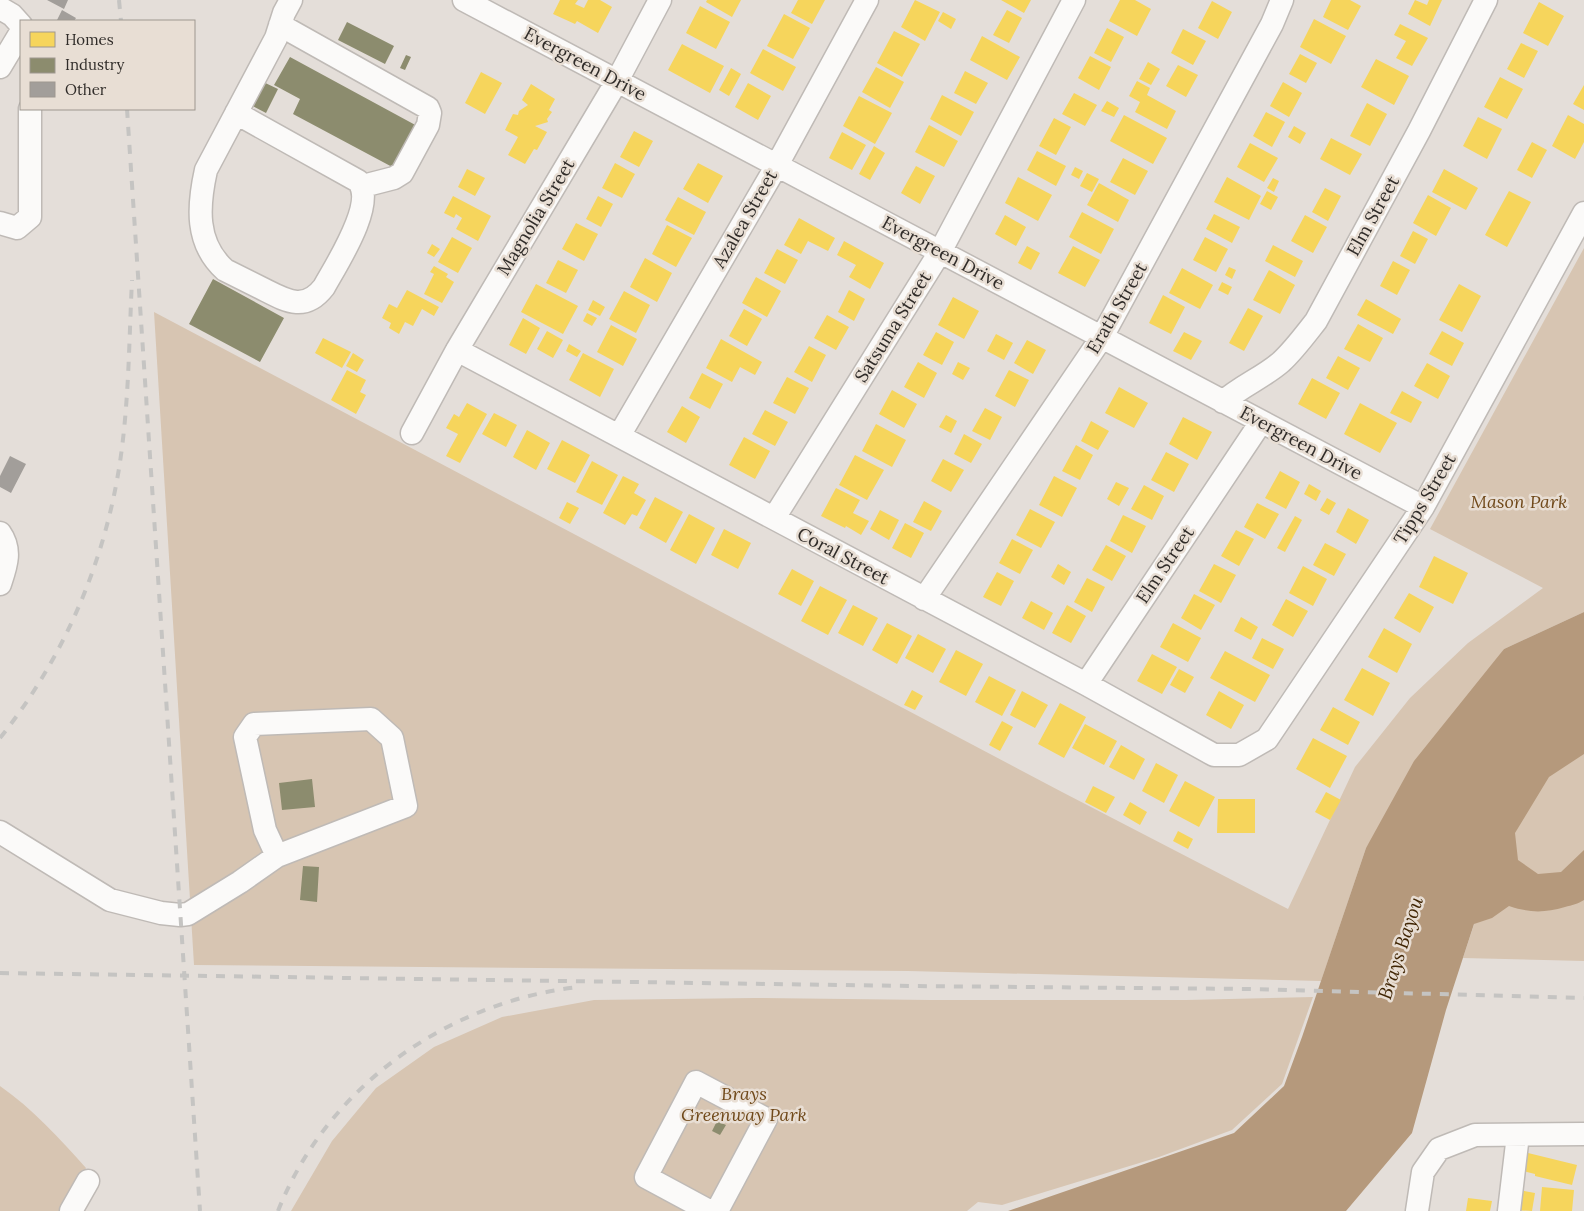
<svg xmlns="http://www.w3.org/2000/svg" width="1584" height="1211" font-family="Lora,serif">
<rect width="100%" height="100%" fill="#e4ded9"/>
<path fill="#d7c5b2" d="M1584,248V612L1504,649L1366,848L1321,981L908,971L194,965L154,312L1062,792L1288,909L1355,767L1410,698L1468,643L1543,588L1430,529Z
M1584,624V961L1463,958L1493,867Z
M1313,997L1282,1084L1232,1130L1159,1157L1002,1205L978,1202L967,1211H291L332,1141L376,1088L434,1047L502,1017L594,1000L754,998L930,1000H1186Z
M0,1086C33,1109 59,1138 86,1168L62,1211H0Z"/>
<path fill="#b5997c" d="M1584,612V754L1549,777L1515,833L1518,860L1538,874L1561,872L1584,850V900C1578,904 1572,905 1565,907C1544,913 1530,913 1509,906L1492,918L1474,924L1446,1010L1412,1133L1346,1211H1008L1234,1133L1284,1086L1302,1037L1366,848L1414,761L1504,649Z"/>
<path fill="#f6d55c" d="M560,0H578L575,4L584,8L588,0H600L612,7L598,33L577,21L575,24L553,14Z
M707,0H741L732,17L706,2Z
M798,0H825L812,24L791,13Z
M915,0L940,12L925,41L901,27Z
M1001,0H1031L1024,13Z
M1120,0H1135L1151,9L1137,36L1109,21Z
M1331,0H1350L1361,6L1348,30L1323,17Z
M1415,0L1427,5L1429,0H1442L1430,26L1408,14Z
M1212,1L1232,12L1218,39L1198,28Z
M1539,2L1564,16L1548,46L1523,33Z
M700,6L730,22L716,49L686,33Z
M1007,10L1022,18L1009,43L993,35Z
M943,12L956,19L951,29L938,21Z
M784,14L810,28L793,59L767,46Z
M1314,19L1346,36L1331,64L1300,47Z
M1400,24L1428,38L1412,66L1396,58L1406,41L1394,35Z
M1107,28L1124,37L1111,62L1094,53Z
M1183,29L1206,41L1193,65L1171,53Z
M894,31L920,44L902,77L877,63Z
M982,36L1020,57L1007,80L970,60Z
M1521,43L1538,51L1524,78L1507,69Z
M682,44L724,66L710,93L668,70Z
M763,49L796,67L783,91L750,73Z
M1300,54L1317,63L1306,83L1289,74Z
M1090,56L1111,67L1099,90L1078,78Z
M1376,59L1409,76L1394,105L1361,87Z
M1148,62L1160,69L1151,85L1139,79Z
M1178,65L1198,75L1186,97L1166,86Z
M876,67L904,82L890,108L862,92Z
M731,68L741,74L729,96L719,90Z
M965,71L988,83L976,104L954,93Z
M481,72L502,83L485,114L465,103Z
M1500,77L1523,89L1507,119L1484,107Z
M1137,81L1150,88L1147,95L1176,111L1167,129L1135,112L1140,102L1129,96Z
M1283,82L1302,93L1289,117L1270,106Z
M748,83L771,96L758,120L735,107Z
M531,84L555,99L549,110L552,112L547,119L548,122L535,126L547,132L537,150L534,149L525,164L508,155L518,137L505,130L513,114L518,115L519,111L528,105L522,100Z
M1584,85V110L1573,104Z
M1074,93L1097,105L1085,126L1062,114Z
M942,95L974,112L961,136L930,119Z
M859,96L892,113L875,144L843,126Z
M1107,101L1119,108L1114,117L1101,111Z
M1367,103L1387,114L1370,146L1350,136Z
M1266,112L1285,122L1272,147L1253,136Z
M1124,115L1167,138L1153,164L1110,141Z
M1568,115L1584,124V142L1575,159L1552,146Z
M1478,117L1502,129L1487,159L1463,146Z
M1054,118L1071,127L1056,155L1039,146Z
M929,125L958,141L944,167L915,152Z
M1294,126L1306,133L1300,144L1288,137Z
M634,131L653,141L639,167L620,157Z
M842,132L866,145L852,170L829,158Z
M1331,138L1362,154L1350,175L1320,159Z
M1532,142L1547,150L1532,178L1517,170Z
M1250,143L1278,158L1264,182L1237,167Z
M874,146L885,153L870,180L859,174Z
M1037,151L1066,166L1056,186L1027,170Z
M1123,158L1148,171L1135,195L1110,182Z
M615,163L635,174L622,198L602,188Z
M698,163L723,176L708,203L683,189Z
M916,166L935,176L920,204L901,193Z
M1075,167L1083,171L1079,179L1071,175Z
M467,169L485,178L475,196L458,187Z
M1444,169L1478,188L1466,210L1432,192Z
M1087,173L1099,179L1092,192L1080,186Z
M1018,177L1052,195L1038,221L1005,203Z
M1227,177L1261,196L1249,220L1214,202Z
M1273,178L1279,181L1274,192L1267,188Z
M1099,183L1129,200L1118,222L1087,205Z
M1325,188L1341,196L1328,221L1312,212Z
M1267,191L1278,197L1271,210L1260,204Z
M1509,191L1531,202L1507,247L1485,235Z
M1428,195L1451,208L1436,236L1413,223Z
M453,196L491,216L478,241L456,229L462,218L456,214L454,218L444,213Z
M598,196L613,204L601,227L586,219Z
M678,197L706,212L694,235L665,220Z
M1082,212L1114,229L1101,254L1069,237Z
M1214,214L1240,227L1232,243L1206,229Z
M1005,215L1026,227L1016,246L995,234Z
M1305,215L1327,227L1313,253L1291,241Z
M799,218L835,238L828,251L808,241L801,254L784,245Z
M576,223L598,234L584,261L562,249Z
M667,225L692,238L676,267L652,254Z
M1413,231L1428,239L1415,264L1400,256Z
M452,237L472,248L458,273L438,262Z
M1205,237L1228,249L1216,272L1193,260Z
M844,241L884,263L870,289L849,277L856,265L837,255Z
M432,244L440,249L434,257L427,253Z
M1273,245L1303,261L1295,277L1265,261Z
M1027,246L1040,253L1031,270L1018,263Z
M1073,246L1100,260L1085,287L1058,273Z
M777,249L798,260L785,284L764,273Z
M645,258L672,273L657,302L630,287Z
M558,260L578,270L566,293L546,283Z
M1393,261L1410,270L1397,295L1380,286Z
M434,266L448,274L446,277L454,282L442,303L424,294L434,274L430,272Z
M1229,267L1236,270L1232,279L1225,275Z
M1182,268L1213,285L1200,309L1169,293Z
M1269,270L1295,285L1280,314L1253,300Z
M756,277L781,291L767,317L742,303Z
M1222,282L1232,287L1228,295L1218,290Z
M536,284L578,306L563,334L521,312Z
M1459,284L1481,296L1462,332L1439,320Z
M407,290L439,307L434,316L422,309L413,326L405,322L399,334L389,328L391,323L382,318L389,304L397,308Z
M849,290L865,299L854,321L838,312Z
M624,291L650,305L636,333L609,319Z
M1163,295L1185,307L1171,334L1149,323Z
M953,297L979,311L964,339L938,325Z
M1366,299L1401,319L1393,334L1357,315Z
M593,300L605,307L600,316L588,310Z
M1248,308L1263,316L1244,351L1229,343Z
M744,309L762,319L747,346L729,336Z
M587,313L597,318L592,326L583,321Z
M827,315L849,327L836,350L814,338Z
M523,318L540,328L526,354L509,345Z
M1358,324L1383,338L1370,362L1344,349Z
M611,325L637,339L623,366L597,352Z
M547,331L563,340L553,358L537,349Z
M1442,331L1464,343L1452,366L1429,354Z
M936,332L954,342L942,365L923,355Z
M1184,332L1202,341L1191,360L1173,351Z
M996,334L1013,343L1004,360L987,351Z
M323,338L351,352L342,368L315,353Z
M721,339L762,362L755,375L740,367L732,382L706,368Z
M1027,340L1046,350L1033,374L1014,363Z
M569,344L581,351L577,357L566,351Z
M809,346L826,355L812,382L794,372Z
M353,353L364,360L357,372L346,366Z
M583,353L614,369L600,397L569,380Z
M1338,356L1360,368L1348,390L1326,378Z
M918,362L937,373L924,398L904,387Z
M958,362L970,368L963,380L952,374Z
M1427,363L1450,376L1438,399L1414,386Z
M347,370L366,380L360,392L366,395L356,414L331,400Z
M1009,370L1029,380L1015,407L995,396Z
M702,373L723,384L710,409L689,398Z
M787,377L809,388L795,414L773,403Z
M1312,378L1340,393L1326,419L1298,404Z
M1119,387L1148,403L1134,428L1105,413Z
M892,390L917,404L904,428L879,414Z
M1402,391L1422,402L1411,423L1390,413Z
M467,403L487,414L460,463L446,456L458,434L446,428L454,414L459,417Z
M1360,403L1397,423L1380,453L1344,434Z
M682,406L700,417L686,443L667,432Z
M985,408L1002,417L990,440L972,431Z
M765,410L788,422L775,446L752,434Z
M494,413L517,425L506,447L482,434Z
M946,415L957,421L951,433L939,427Z
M1183,417L1212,432L1197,460L1169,444Z
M1091,421L1109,431L1098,450L1081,441Z
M876,424L906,440L892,467L862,451Z
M527,430L550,443L536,470L513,457Z
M964,434L982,444L971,463L954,454Z
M744,437L770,451L755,479L729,465Z
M562,440L590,455L575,483L547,469Z
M1076,445L1093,455L1080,480L1062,471Z
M1166,452L1189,464L1174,492L1151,480Z
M855,455L884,470L867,500L839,485Z
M943,459L964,470L951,492L931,481Z
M592,461L618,475L602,505L576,492Z
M1280,471L1300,482L1286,509L1265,498Z
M623,476L639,484L634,493L646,500L637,516L632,514L625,525L603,513Z
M1054,476L1077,488L1062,517L1039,505Z
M1116,482L1129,488L1119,506L1107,499Z
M1309,484L1321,491L1316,501L1304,494Z
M1144,485L1164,496L1152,520L1131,509Z
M836,488L860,500L853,513L869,521L861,535L846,526L845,528L821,516Z
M655,497L683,512L666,543L639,528Z
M1327,498L1336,503L1329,515L1320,510Z
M924,501L942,511L931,531L913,522Z
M567,502L579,508L570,524L559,518Z
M1257,503L1279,514L1265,539L1244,527Z
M1348,508L1369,520L1356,544L1336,532Z
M1030,509L1055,522L1041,548L1016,535Z
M880,510L899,520L889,540L870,529Z
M689,514L715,528L696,564L670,550Z
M1123,515L1146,526L1132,553L1110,541Z
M1295,516L1302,520L1285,552L1277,548Z
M905,523L924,533L911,558L892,548Z
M724,529L751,543L738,569L711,555Z
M1236,530L1254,539L1239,566L1221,556Z
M1012,539L1033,550L1020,574L999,563Z
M1325,543L1346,554L1334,576L1313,565Z
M1106,545L1126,556L1112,581L1092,570Z
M1434,556L1468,573L1453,604L1419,587Z
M1058,564L1071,572L1064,585L1051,577Z
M1214,564L1236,575L1221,603L1199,591Z
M1303,566L1327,579L1313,606L1289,593Z
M792,569L814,581L801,606L778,594Z
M997,572L1014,581L1001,606L983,597Z
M1087,578L1105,587L1092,612L1074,602Z
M820,586L847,600L828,635L801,621Z
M1409,593L1434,607L1420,633L1394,618Z
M1194,594L1215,605L1201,630L1181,618Z
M1286,599L1308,611L1293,637L1272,625Z
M1031,601L1053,613L1044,630L1022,618Z
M853,605L878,618L863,646L838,633Z
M1067,605L1086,616L1071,643L1052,633Z
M1241,617L1258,627L1251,640L1234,631Z
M887,623L912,636L897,664L872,650Z
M1173,623L1201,638L1188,662L1160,647Z
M1384,628L1412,644L1397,673L1368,657Z
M918,634L946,649L933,673L905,658Z
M1262,638L1284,649L1273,669L1252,658Z
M956,650L983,664L966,696L939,682Z
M1225,651L1270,675L1255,702L1210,678Z
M1152,654L1177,667L1162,694L1137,681Z
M1362,668L1390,683L1373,716L1344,700Z
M1179,669L1194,677L1185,693L1170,685Z
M989,676L1016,690L1002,716L975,702Z
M912,690L923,696L915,710L904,705Z
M1022,691L1048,705L1035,728L1010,715Z
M1219,691L1244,705L1231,729L1206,715Z
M1060,703L1086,717L1064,758L1038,744Z
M1333,707L1360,722L1348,745L1320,730Z
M1002,721L1013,727L1000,751L989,745Z
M1085,724L1117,741L1104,765L1072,748Z
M1313,738L1347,756L1330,788L1296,769Z
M1121,745L1145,759L1134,780L1109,767Z
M1156,763L1178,775L1164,803L1142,791Z
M1185,781L1215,797L1199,827L1169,811Z
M1093,786L1115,797L1106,813L1085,802Z
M1326,792L1341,800L1330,820L1315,812Z
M1218,799H1255V833H1217Z
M1130,802L1147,812L1140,825L1123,815Z
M1178,831L1193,839L1188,849L1173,841Z
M1524,1152L1577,1165L1572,1185L1535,1176V1174L1519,1170Z
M1542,1187L1574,1190L1572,1211H1540Z
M1519,1190L1535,1193L1532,1211L1515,1210Z
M1468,1198L1492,1201L1490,1211H1466Z"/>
<path fill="#8c8c6e" d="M347,22L394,46L385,64L338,40Z
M406,55L411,57L405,70L400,68Z
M290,57L419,127L396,169L293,114L300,99L274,85Z
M259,80L278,89L266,113L247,103Z
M213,279L284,318L260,362L189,324Z
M312,779L315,807L282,810L279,783Z
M303,866L319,867L317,902L300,900Z
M717,1121L726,1125L720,1135L712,1131Z"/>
<path fill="#a29e9a" d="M47,0H68L64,9Z
M62,10L76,18L74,21L57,20Z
M10,456L26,464L11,493L0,487V476Z"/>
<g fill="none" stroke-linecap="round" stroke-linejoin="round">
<g stroke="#bfbab6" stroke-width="25">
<path id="minor" d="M464,0L1423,507
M0,8L12,15L21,25
M280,25L428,108L430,113L428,125L402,173L394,178L363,186
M0,67L21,32
M236,113L358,181C377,203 336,265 324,287C304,313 285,300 261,288C249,282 237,276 225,270C195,243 198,206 206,170L276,38L284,13L291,0
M0,223L17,228L30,217V109
M457,350L1086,684L1214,755H1239L1267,739L1423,507L1584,213
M1223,402C1241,386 1264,377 1281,362C1294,350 1305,335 1316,321L1419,131L1486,0
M412,433L457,350L617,81L660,0
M619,436L777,165L867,0
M774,518L940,252L1074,0
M0,533C12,550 6,566 0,584
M924,599L1102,337L1272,24L1282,0
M1086,684L1261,422
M0,832L110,900L161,913L180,915L188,914L240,882L277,856L406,806L392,738L371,719L254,724L245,737L265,830L277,856
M71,1211L88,1181
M709,1211L646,1177L696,1082L766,1119L717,1211
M1417,1211L1423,1172L1439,1149L1475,1135L1584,1134
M1509,1211L1518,1135"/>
</g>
<use href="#minor" stroke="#fbfaf9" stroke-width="22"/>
<path stroke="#c5c4c2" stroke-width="4" stroke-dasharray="9 9" stroke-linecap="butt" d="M119,0L121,21
M127,109L200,1211
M0,738C64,658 105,562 120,462C129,402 129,340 132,280
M0,973L911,986L1250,989L1584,998
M278,1211C327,1087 447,1002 578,987"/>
</g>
<g text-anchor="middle" stroke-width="5" stroke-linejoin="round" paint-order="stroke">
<g font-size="18" fill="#302c29" stroke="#e8ded4">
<text transform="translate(585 64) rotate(28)" y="6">Evergreen Drive</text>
<text transform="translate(1373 216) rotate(-61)" y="6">Elm Street</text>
<text transform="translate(536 217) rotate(-59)" y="6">Magnolia Street</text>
<text transform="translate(745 219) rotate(-60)" y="6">Azalea Street</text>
<text transform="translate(943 253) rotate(28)" y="6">Evergreen Drive</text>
<text transform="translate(1117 308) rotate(-60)" y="6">Erath Street</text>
<text transform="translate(893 327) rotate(-58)" y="6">Satsuma Street</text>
<text transform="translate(1301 443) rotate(28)" y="6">Evergreen Drive</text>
<text transform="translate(1425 499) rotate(-59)" y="6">Tipps Street</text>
<text transform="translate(843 556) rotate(28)" y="6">Coral Street</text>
<text transform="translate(1165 565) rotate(-56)" y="6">Elm Street</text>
</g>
<g font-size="18" font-style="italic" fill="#70491a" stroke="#e8ded4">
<text x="1519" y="508">Mason Park</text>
<text x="744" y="1100">Brays<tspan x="744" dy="21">Greenway Park</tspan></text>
</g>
<g font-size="19" font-style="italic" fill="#402503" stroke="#e8ded4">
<text transform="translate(1400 948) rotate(-72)" y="7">Brays Bayou</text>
</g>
</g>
<rect x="20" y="20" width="175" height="90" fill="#e8ded4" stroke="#9e9790"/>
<rect x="30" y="32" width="25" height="15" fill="#f6d55c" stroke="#9e9790"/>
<text x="65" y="45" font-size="15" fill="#302c29">Homes</text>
<rect x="30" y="58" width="25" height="15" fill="#8c8c6e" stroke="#9e9790"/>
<text x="65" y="70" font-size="15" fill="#302c29">Industry</text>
<rect x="30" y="82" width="25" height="15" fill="#a29e9a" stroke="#9e9790"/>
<text x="65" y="95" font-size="15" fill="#302c29">Other</text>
</svg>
